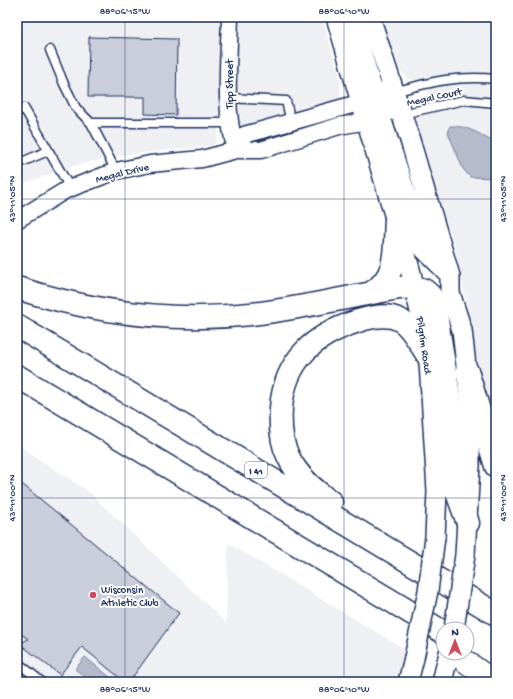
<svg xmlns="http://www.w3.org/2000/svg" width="513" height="699" font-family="'Gochi Hand',sans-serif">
<rect width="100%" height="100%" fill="#fff"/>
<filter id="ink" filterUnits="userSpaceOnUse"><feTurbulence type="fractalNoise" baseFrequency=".025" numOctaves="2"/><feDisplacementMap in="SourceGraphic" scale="8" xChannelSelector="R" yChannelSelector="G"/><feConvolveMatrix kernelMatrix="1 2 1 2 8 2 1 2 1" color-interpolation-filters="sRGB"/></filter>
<g filter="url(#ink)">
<path fill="#eff0f4" d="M17,17H322L341,82L339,104L250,129L241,125L238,120L235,71L220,73L218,135L216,143L210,146L131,154L89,162L70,167L17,186Z
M380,17H496V452L484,402L470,319L454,243L414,128V119L418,110L430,100L426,82L408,79L401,71Z
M17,445L89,492L226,623L228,543L406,650L397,682H17Z"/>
<path fill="#b5bbca" stroke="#77839f" d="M450,126C467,125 482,135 496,144V178L470,177L463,169L449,135L448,130Z
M85,657L116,682H92L75,669Z"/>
<path fill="#caceda" stroke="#1b2f5e" d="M89,37L177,39L176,115L145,114V97H88Z
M17,480L179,613L129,682H125L82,647L60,675L20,644L28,639L17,631V625L19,622L17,620Z"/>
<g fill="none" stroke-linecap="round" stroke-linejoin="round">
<g stroke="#1b2f5e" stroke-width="11">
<path id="service" d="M50,50L64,84L76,108L91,123L116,171
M394,92C430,82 458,75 496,79
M229,98L286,101L291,122
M17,112L24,108L70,188
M402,114L464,100L496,103
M91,123H230
M17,164L48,151
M17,662L42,682"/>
</g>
<g stroke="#1b2f5e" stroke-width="19">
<path id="minor" d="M230,17C229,60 223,108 236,150
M236,150L244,135L373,99
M17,220L66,190L116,171L150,164L202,159L236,150H261L339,126L379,119"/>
</g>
<g stroke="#1b2f5e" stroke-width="22">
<path id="tertiary" d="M336,17L410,269L425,333L429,363L437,491L435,537
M351,17L371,85L383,102L401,114
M370,17L410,140L450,276V293L462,330L470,401V466L465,555
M362,103L383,124L424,249L448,273
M408,682L414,658
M442,682L449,653"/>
</g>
<g stroke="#1b2f5e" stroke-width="25">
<path id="motorway" d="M17,288C92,312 173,323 251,314C301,309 350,296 400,288L415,287L424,290L430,295L435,307L451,409L456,490L468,523
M371,293C399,276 394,248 396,218
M17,326L496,614
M467,371L496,466
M17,376L443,632
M331,502C314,490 297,476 288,456C281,442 280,424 281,408C285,360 314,335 358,321C371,317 387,313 400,320C412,327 420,344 428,356
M454,653L494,682"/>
</g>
<use href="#service" stroke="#fff" stroke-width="8"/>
<use href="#minor" stroke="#fff" stroke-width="16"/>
<use href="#tertiary" stroke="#fff" stroke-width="19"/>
<use href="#motorway" stroke="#fff" stroke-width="22"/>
<g stroke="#1b2f5e" stroke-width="22" stroke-linecap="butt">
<path id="tertiary-bridge" d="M454,629L465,555
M414,658L428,591L435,537"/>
</g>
<use href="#tertiary-bridge" stroke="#fff" stroke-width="19"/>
</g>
</g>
<path fill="none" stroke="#1b2f5e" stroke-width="1" stroke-opacity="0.45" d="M125,17V682M344,17V682M17,199H496M17,498H496"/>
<circle fill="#d1495b" stroke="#fff" stroke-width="1.5" cx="93" cy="595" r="4"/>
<g text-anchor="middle" stroke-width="4" stroke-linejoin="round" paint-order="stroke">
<rect fill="#fff" stroke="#5f6d8e" stroke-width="1" x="245" y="462" width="22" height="16" rx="3"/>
<g font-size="10" font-weight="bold" fill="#1b2f5e">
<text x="256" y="474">I 41</text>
</g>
<g font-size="11" fill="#1b2f5e" stroke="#fff">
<text transform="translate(229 84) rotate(-90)" y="4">Tipp Street</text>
<text transform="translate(434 96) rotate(-12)" y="4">Megal Court</text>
<text transform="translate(122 172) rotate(-14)" y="4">Megal Drive</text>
<text transform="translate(425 345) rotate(82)" y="4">Pilgrim Road</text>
</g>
<g font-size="11" fill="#1b2f5e" stroke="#fff" text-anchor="start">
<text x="101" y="593">Wisconsin<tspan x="101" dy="13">Athletic Club</tspan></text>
</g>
</g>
<rect width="513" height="699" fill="none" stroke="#fff" stroke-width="44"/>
<g transform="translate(455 641)"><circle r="19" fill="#ffffff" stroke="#a4acbf"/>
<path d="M0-3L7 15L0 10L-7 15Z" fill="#d1495b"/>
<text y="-6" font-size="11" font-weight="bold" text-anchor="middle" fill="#1b2f5e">N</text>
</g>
<rect x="22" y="22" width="469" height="655" fill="none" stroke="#1b2f5e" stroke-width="1.5"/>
<g font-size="10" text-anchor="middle" fill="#1b2f5e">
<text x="125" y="14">88°06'15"W</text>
<text x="344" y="14">88°06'10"W</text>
<text transform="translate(11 199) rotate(-90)" y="4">43°11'05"N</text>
<text transform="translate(502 199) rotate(-90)" y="4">43°11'05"N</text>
<text transform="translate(11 498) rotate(-90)" y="4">43°11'00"N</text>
<text transform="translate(502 498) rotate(-90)" y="4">43°11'00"N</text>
<text x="125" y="692">88°06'15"W</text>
<text x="344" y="692">88°06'10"W</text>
</g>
</svg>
